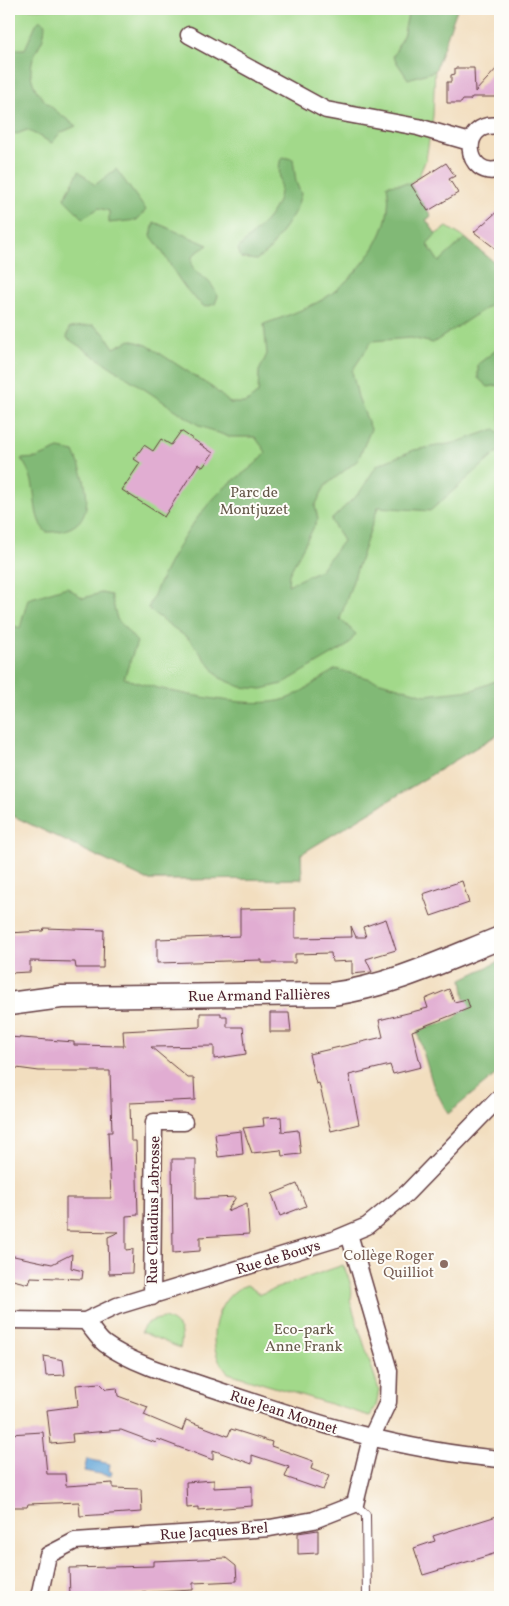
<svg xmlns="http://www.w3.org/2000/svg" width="509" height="1606" font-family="Vollkorn,serif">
<rect width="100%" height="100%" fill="#fdfcf7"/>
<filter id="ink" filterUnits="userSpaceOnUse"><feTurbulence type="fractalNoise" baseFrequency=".02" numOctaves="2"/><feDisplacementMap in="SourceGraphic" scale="10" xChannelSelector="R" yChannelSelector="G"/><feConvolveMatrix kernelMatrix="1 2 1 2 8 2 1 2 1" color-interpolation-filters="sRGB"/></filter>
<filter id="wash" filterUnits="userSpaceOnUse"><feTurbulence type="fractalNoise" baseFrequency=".0096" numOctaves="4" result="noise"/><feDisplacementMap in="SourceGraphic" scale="20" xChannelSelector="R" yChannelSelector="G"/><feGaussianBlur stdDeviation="1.12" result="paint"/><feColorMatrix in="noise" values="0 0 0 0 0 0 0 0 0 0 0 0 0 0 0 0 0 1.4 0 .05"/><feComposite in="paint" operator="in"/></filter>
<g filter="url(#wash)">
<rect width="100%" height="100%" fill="#f2debf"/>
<path fill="#a2d98a" stroke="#767c5a" d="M9,9H457L435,66L433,116L426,159L419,176L410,183L431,216L426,220L436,234L447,227L465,238L500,267V733L301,854L302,879L147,880L9,814Z
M343,1265C348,1276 355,1290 350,1301L379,1390L376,1406L370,1416L228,1373C226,1369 222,1365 219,1360C206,1335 219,1293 247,1285L260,1294Z
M164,1318C180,1323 184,1333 180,1348L141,1332C145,1321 154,1320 164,1318Z"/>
<path fill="#81b976" stroke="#666c50" d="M409,9H457L435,71L408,79L393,57L404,33Z
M40,20L45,23C44,43 41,40 34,56C21,89 52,108 76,126L60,133L52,143L27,130L17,134L9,132V49H25L36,24Z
M282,157L293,159L296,182L301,194L296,210L269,251L256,260L241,258L238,249C252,233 277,216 280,192C282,181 276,167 282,157Z
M116,169L146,210L137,220L109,223V211L99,208L83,218L64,199L79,171L95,185Z
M410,183L431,216L426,220L436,234L427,244L439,262L465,238L500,267V306H489L433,343L411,338L372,341L352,371L358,397L371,429L358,460L325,486L315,506L318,519L289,574L288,585L320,570L343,541L331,520L360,492L377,465L414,450L454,443L495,429L500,436V450L430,511L378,507L340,619L356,634L347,646L282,684L262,689L241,687L220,678L190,640L148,609C164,569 188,523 220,492C235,477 254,469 266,452L255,437H229L200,426L67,338L69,328L93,325L105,334L114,348L130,340L147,345L213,388L230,403H246L258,393L259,371L267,354L264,324C284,317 315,306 331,294C364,269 396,228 387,185Z
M154,222L208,245L193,255C188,271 199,273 209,282C213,286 215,291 218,296L215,304L205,307C178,287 171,261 151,236Z
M500,347V385L488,387L478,378V364Z
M59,449L74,452C90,487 100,533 46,532C28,513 42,485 21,459L37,458Z
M67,587L83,598L101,593L111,595L117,619L137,642L124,678C156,690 254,711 286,699C302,693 321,678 336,669L425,695L473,690L500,679V733L301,854L302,879L147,880L9,814V603L10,624L20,628L28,599Z
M500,961V1071L448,1114L433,1085L417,1031L453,1020L466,1007L462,979Z"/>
<path fill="#64a6d8" stroke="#576282" d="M87,1459L110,1464L109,1471L112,1472L111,1476L84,1471Z"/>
<g id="blocks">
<path fill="#e1add2" d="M500,65V97H472L470,100H463L461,103H447V82H451V75L455,74V68H474L475,92Z
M446,163L455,176L449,179L458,193L428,211L411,185Z
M500,209V252L474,232Z
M181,431L213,453L203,467L198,464L164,517L122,490L140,463L134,459L144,445L153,451L161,439L171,445Z
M462,881L469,903L431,916L423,894Z
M295,908V938L352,937L351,926L356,937H366L363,927L386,919L396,950L366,959L372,972L352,974V961L332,962L331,953L295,954V963H262V960L157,963V939L240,936V909Z
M44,928L104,930L103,968H76L75,962L30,961V972L9,973V933L43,931Z
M449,989L454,1002L467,999L470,1008L412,1031L421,1067L393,1074L390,1065L349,1075L359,1124L331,1131L319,1083L316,1084L309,1054L383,1037L379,1020L428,1008L425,999Z
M200,1013H221V1016H227V1027H243L246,1054L214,1059V1046L151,1047L188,1078H194L195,1100L130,1103L131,1141H136L138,1215L126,1216V1250L133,1249L132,1273L109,1274L108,1237L119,1232L66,1231V1198H111L108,1132H112L110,1071H39L9,1067V1037L74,1042V1045L124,1046L123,1031L200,1027Z
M270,1013H289L291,1032H270Z
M281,1117L282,1132L298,1130L301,1154L282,1156L281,1150L252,1153L243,1128L264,1126L263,1118Z
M241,1131L243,1154L218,1157L215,1134Z
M172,1159H196V1199L236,1197L227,1211L247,1203L249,1234L200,1237V1251L173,1253Z
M297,1184L306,1206L280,1216L272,1194Z
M72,1254L71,1268L83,1271L82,1279L31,1277L29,1284L9,1279V1255L52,1264Z
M44,1356L63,1360L65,1375L46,1376Z
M100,1383L106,1389L117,1388L118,1396L148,1407L144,1415L182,1431L186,1420L228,1436L231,1429L272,1442L271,1446L313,1461L311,1469L329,1476L323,1490L285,1477L289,1467L252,1455V1464L213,1450V1460L157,1439L156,1443L121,1430L72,1434L73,1442L51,1444L47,1410L78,1406L76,1385Z
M43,1432L47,1474H65L66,1486L113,1483V1488L141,1489L142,1512L80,1516L79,1502L28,1504L27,1507H9V1434Z
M214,1480V1488L252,1486V1506L198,1510V1507L187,1508L186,1482Z
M500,1515V1552L423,1575L414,1548L435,1541L433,1536Z
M318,1530V1553L298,1554V1533Z
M226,1558L236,1566L237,1581L193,1583V1590L70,1597L69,1568L153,1566V1561Z"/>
</g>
</g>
<g filter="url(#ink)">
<use href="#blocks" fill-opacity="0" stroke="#633c41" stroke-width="1"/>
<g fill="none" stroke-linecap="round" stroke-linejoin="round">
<g stroke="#633c41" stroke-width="10">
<path id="lane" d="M355,1504L366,1515L367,1597"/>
</g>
<g stroke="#633c41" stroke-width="19">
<path id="street" d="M189,35L326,110L418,127L470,142
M500,126C457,119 465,181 500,169
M152,1297L154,1122H184
M9,1320L85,1321L117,1306L336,1239L367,1226L407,1193L500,1097
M85,1321C92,1328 98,1339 105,1344C132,1364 182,1378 214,1389C311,1422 397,1450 500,1459
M39,1597L48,1555L75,1541L270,1528L314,1520L355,1504L371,1438L388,1402L389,1371L349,1234"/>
</g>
<g stroke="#633c41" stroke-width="25">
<path id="secondary" d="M9,1004L61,997L332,994C391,986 445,960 500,938"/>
</g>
<use href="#lane" stroke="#fff" stroke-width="8"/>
<use href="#street" stroke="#fff" stroke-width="16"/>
<use href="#secondary" stroke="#fff" stroke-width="22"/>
</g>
</g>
<circle fill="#8d6e63" stroke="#fdfcf7" stroke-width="2" cx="444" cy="1264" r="5"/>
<g text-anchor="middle" stroke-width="4" stroke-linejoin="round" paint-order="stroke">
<g font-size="15" fill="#645748" stroke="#fdfcf7">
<text x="254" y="497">Parc de<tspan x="254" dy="17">Montjuzet</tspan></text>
<text x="304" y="1334">Eco-park<tspan x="304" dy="17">Anne Frank</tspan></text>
</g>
<g font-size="15" fill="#4a1f2b" stroke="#fdfcf7">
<text transform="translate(259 995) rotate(-1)" y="5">Rue Armand Fallières</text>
<text transform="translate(153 1210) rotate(-89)" y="5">Rue Claudius Labrosse</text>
<text transform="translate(278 1257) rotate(-17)" y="5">Rue de Bouys</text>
<text transform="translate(284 1412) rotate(18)" y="5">Rue Jean Monnet</text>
<text transform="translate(214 1531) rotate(-4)" y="5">Rue Jacques Brel</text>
</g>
<g font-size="15" fill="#785e54" stroke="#fdfcf7" text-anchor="end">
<text x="434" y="1260">Collège Roger<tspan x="434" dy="17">Quilliot</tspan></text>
</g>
</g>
<rect width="509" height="1606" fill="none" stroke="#fdfcf7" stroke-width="30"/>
</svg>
